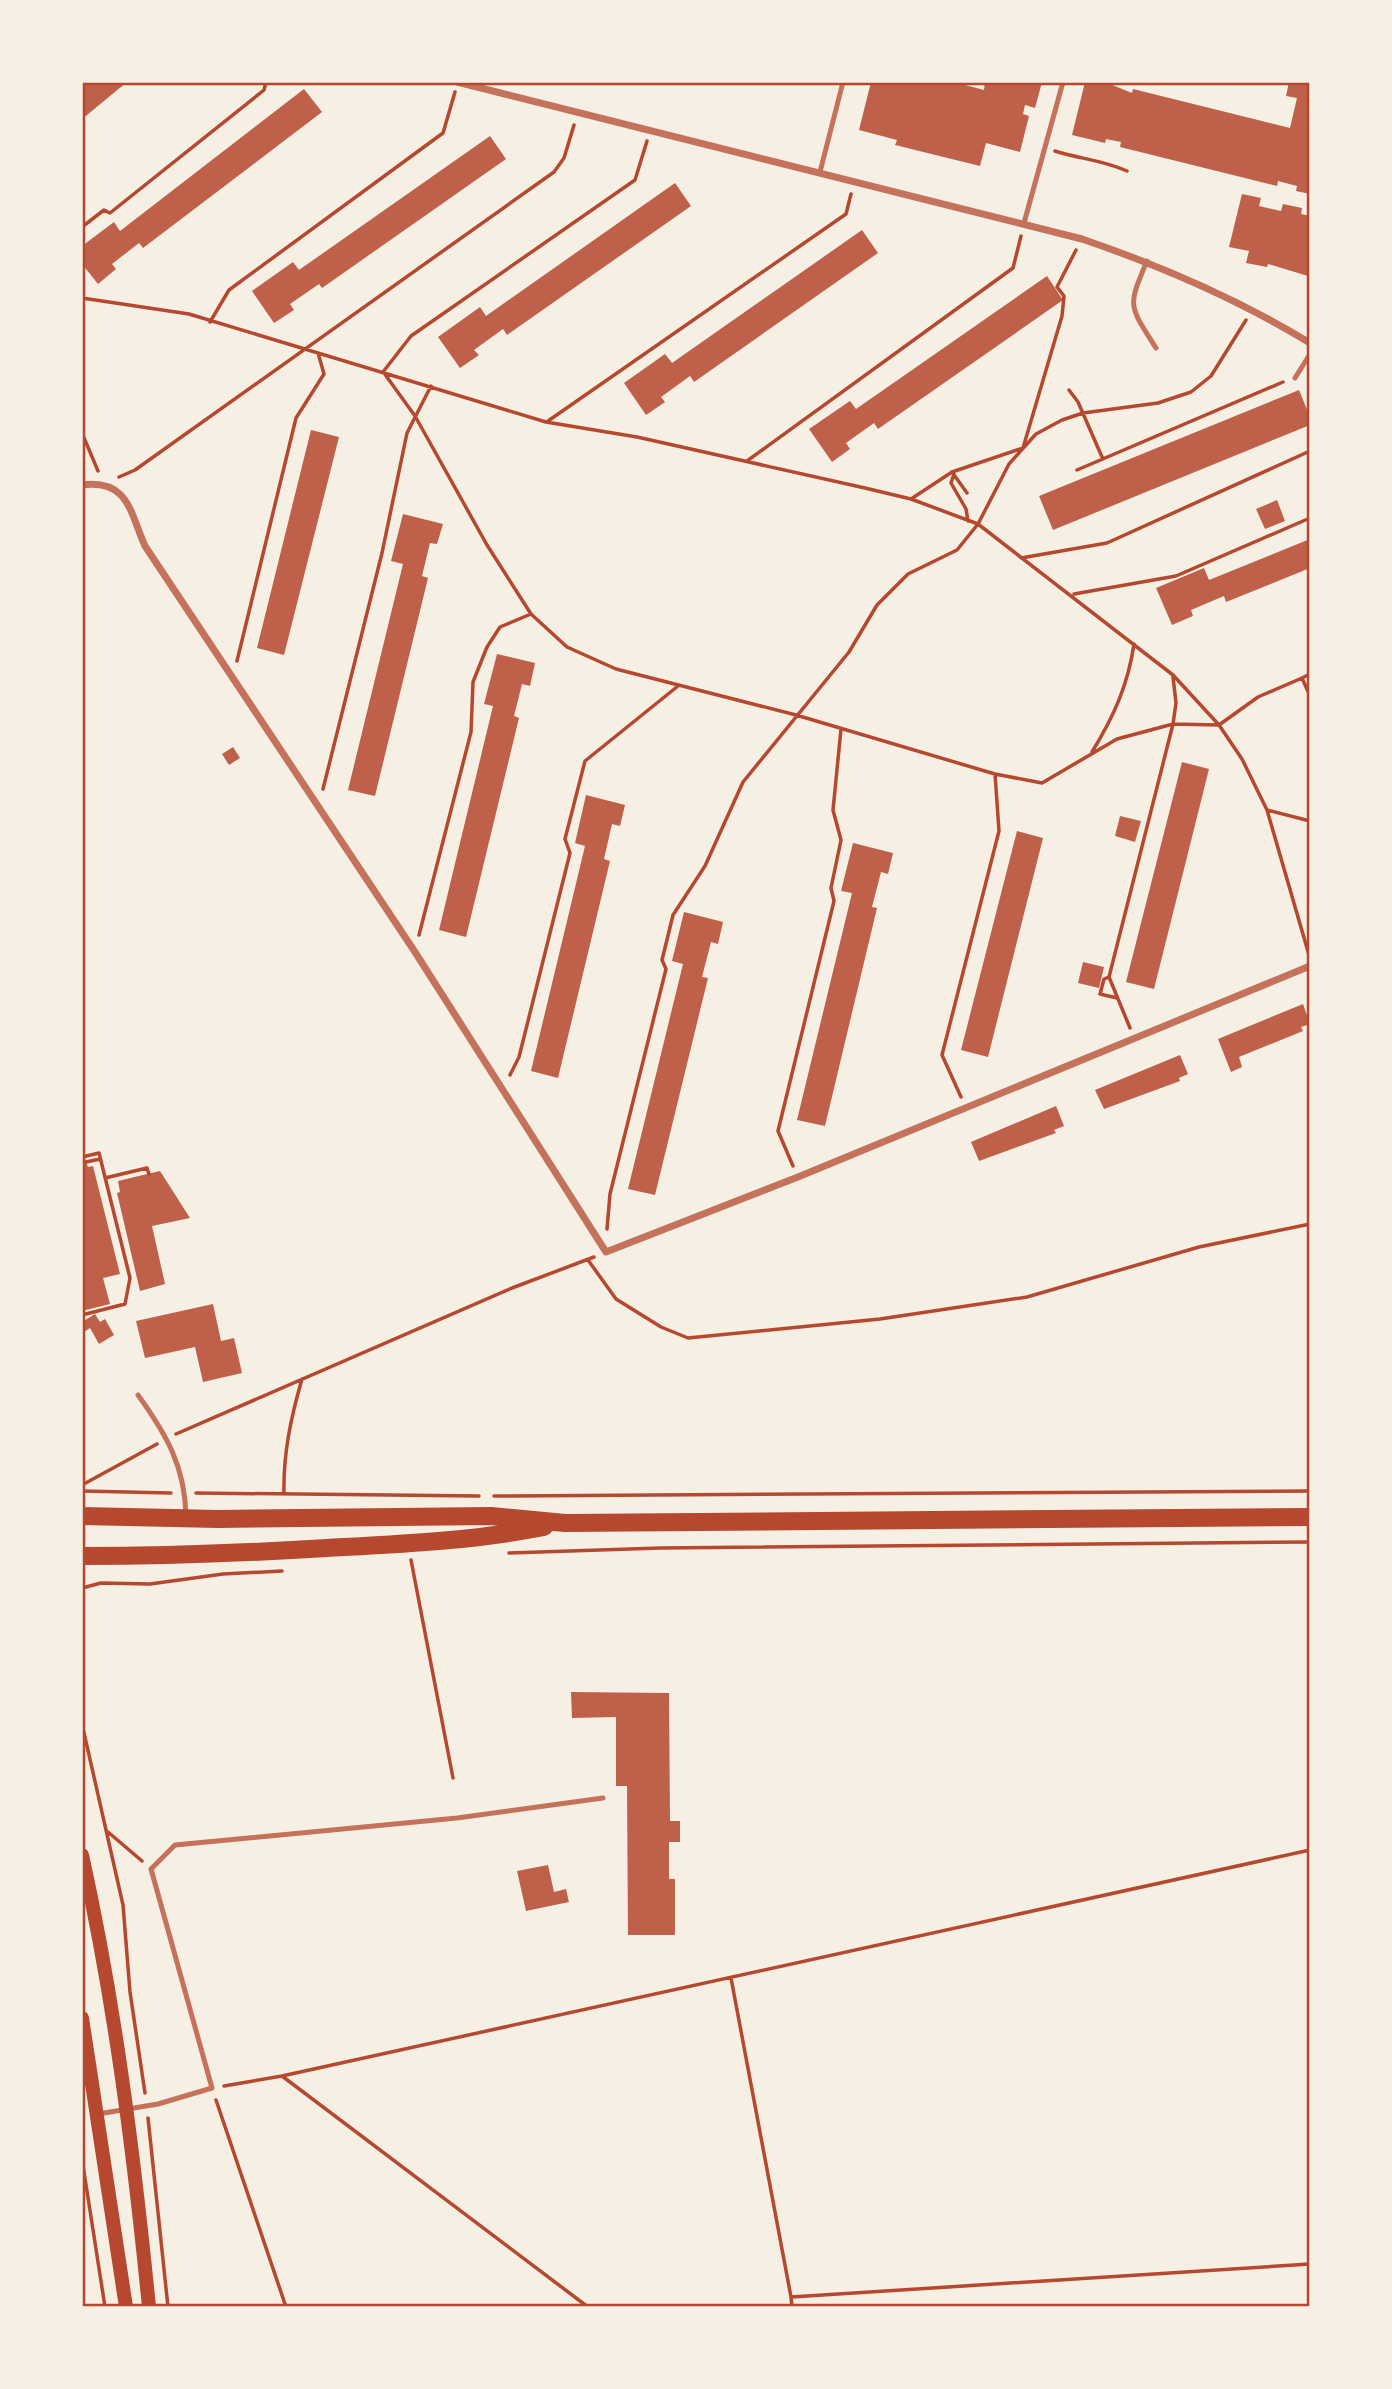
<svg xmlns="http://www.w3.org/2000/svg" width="1392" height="2389" font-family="Overpass,sans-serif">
<rect width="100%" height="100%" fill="#f6efe4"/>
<path fill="#bf614a" d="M127,82L87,115L82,119V83Z
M871,82H966L965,85L984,90L985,82H1042L1035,108L1025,105L1023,114L1029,116L1020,152L986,143L980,166L895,145L897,140L859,130Z
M1085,82H1105L1132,93L1133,89L1290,128L1297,98L1286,96L1289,82H1310V194L1296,191L1297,186L1278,181L1277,186L1120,147L1121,142L1106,139L1105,143L1072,135Z
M304,89L322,112L143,248L139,243L112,264L116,269L98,284L82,264V246L114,222L120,231Z
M490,136L506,159L322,288L319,284L290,304L294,310L274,323L252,291L293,262L299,270Z
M675,183L691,206L507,335L503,329L474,350L479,355L460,368L438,337L480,307L486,316Z
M1242,194L1261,198L1259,206L1281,211L1283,204L1302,208L1301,214L1310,216L1308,276L1268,264L1267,267L1246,263L1249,251L1229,247Z
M862,230L878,253L694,382L690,376L661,397L665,402L646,415L624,383L665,354L672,363Z
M1047,276L1063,300L878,429L874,423L846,443L850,449L832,462L809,429L850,401L856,409Z
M1299,390L1310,417V425L1053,530L1039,496Z
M311,430L339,437L284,655L257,648Z
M1277,500L1285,521L1265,529L1256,509Z
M403,514L443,524L437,544L430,543L422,576L428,578L375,796L348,790L403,564L391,561Z
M1310,539V568L1226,602L1224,596L1191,610L1193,616L1172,625L1156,588L1204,568L1209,580Z
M497,654L535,663L530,686L522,684L514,716L519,718L466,937L439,930L493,706L484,704Z
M233,747L240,758L229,765L222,754Z
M1182,762L1209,769L1154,989L1126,982Z
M586,795L625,805L620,826L612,824L604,859L610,861L558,1078L531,1071L585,846L575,843Z
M1120,816L1141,821L1135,842L1115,836Z
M1017,831L1043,838L988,1057L961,1050Z
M853,843L893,853L888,874L881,872L872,907L877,908L825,1126L797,1120L852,893L841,891Z
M684,912L723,922L718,944L711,942L702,977L708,978L655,1195L628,1189L683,964L672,961Z
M1083,962L1104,967L1099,988L1078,983Z
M1303,1004L1310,1024L1301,1027L1303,1031L1239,1057L1242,1067L1231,1072L1218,1039Z
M1180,1055L1188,1074L1179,1078L1180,1081L1104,1109L1095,1090Z
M1056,1106L1064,1126L1054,1130L1056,1133L979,1161L971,1142Z
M85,1158L88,1167L93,1166L120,1274L103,1278L110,1304L82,1311V1159Z
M160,1171L190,1218L152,1226L165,1284L140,1291L117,1193L120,1192L118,1181Z
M213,1304L221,1341L234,1338L242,1373L203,1382L195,1347L145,1358L136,1321Z
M95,1314L100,1322L105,1319L114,1335L99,1344L90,1328L84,1332L82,1328V1322Z
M571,1692L669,1693L670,1821H680V1842H669V1879H675V1935H628L627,1786H616V1717L572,1718Z
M548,1865L554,1892L566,1889L569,1902L526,1911L517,1871Z"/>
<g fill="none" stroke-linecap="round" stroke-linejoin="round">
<path stroke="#b5482f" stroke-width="3.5" d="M1055,151C1080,159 1103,160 1127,171
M82,227L104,210L110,213L264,90L266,82
M82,298L189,314L546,422L637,437L865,488L911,499L978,524L1173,675L1219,725L1242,759L1267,810L1309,955
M210,322L229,290L443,133L455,92
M383,372L411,336L635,180L647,141
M384,373L415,416L487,545L531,614L567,647L616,669L796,715L995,774L1042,783L1117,739L1173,724L1219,725L1258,697L1302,678
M1069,390L1078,402L1102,457
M548,421L846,214L851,194
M82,433L98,471
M747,461L1013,268L1021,236
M1077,470L1283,382
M952,472L1023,448L1062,316L1064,296L1057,287L1076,250
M954,474L951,483L966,509L968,521
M119,477L135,470L554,172L564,158L574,125
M911,499L952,472L967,493
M1021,558L1107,543L1310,451
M1074,594L1176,576L1310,518
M237,661L296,418L324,374L318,353
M1310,674L1302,678L1310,696
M1092,752C1114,716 1128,685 1134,644
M323,789L382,553L407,433L431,386
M1267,810L1310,821
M419,935L471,732L473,682L487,647L500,627L531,614
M1109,977L1104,979L1100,994L1117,998
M1130,1028L1109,977L1173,724L1176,703L1173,677
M510,1075L519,1057L570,853L565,839L585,761L678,686
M961,1097L942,1055L999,831L995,774
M82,1157L99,1153L130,1278L125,1304L82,1315
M86,1162L100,1159
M793,1166L778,1131L834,901L831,888L841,840L833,810L841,729
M105,1178L147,1168L149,1174
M607,1229L610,1194L666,969L662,960L673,915L705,866L743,782L849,652L877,605L908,574L957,550L978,524L1009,464L1036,434L1062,420L1083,413L1158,403L1191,392L1211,376L1246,320
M588,1260L616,1299L661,1327L688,1338L880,1319L1027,1297L1199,1247L1310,1224
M176,1434L512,1288L594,1257
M82,1485L157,1444
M82,1491L171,1493
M196,1493L479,1496
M284,1494C283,1454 291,1417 302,1379
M494,1496L1310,1491
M509,1553L660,1548L1310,1542
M411,1560L453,1778
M82,1588L101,1583L150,1584L223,1574L282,1571
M82,1724L123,1905L130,1992L145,2093
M108,1832L142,1861
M731,1978L791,2297L1310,2264
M282,2076L588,2307
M224,2086L282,2076L1310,1850
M216,2100L286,2307
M148,2118L168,2307
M82,2159L105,2307
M791,2297L792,2307"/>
<path stroke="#c5725c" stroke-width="5" d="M820,172L843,82
M1024,223L1063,82
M1147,261C1127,308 1129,305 1156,348
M1295,378L1310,354
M138,1395C166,1434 185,1466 186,1516
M98,2114L158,2104L212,2088L151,1869L175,1845L457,1818L603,1798"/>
<path stroke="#c5725c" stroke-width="7" d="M457,82L1082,239C1161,266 1238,299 1310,343
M82,485C129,479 130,513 145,546L415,952L606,1252L798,1177L1310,966"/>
<path stroke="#b5482f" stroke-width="14" d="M82,1855C115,2004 134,2155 149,2307
M82,2018L126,2307"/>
<path stroke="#b5482f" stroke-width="18" d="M82,1516L218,1519L491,1516L565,1523L1310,1517
M82,1556C164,1556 245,1553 327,1548C400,1544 472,1541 544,1527"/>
</g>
<rect width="1392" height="2389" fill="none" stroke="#f6efe4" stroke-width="168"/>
<rect x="84" y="84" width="1224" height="2221" fill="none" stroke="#b5482f" stroke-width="2.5"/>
</svg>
